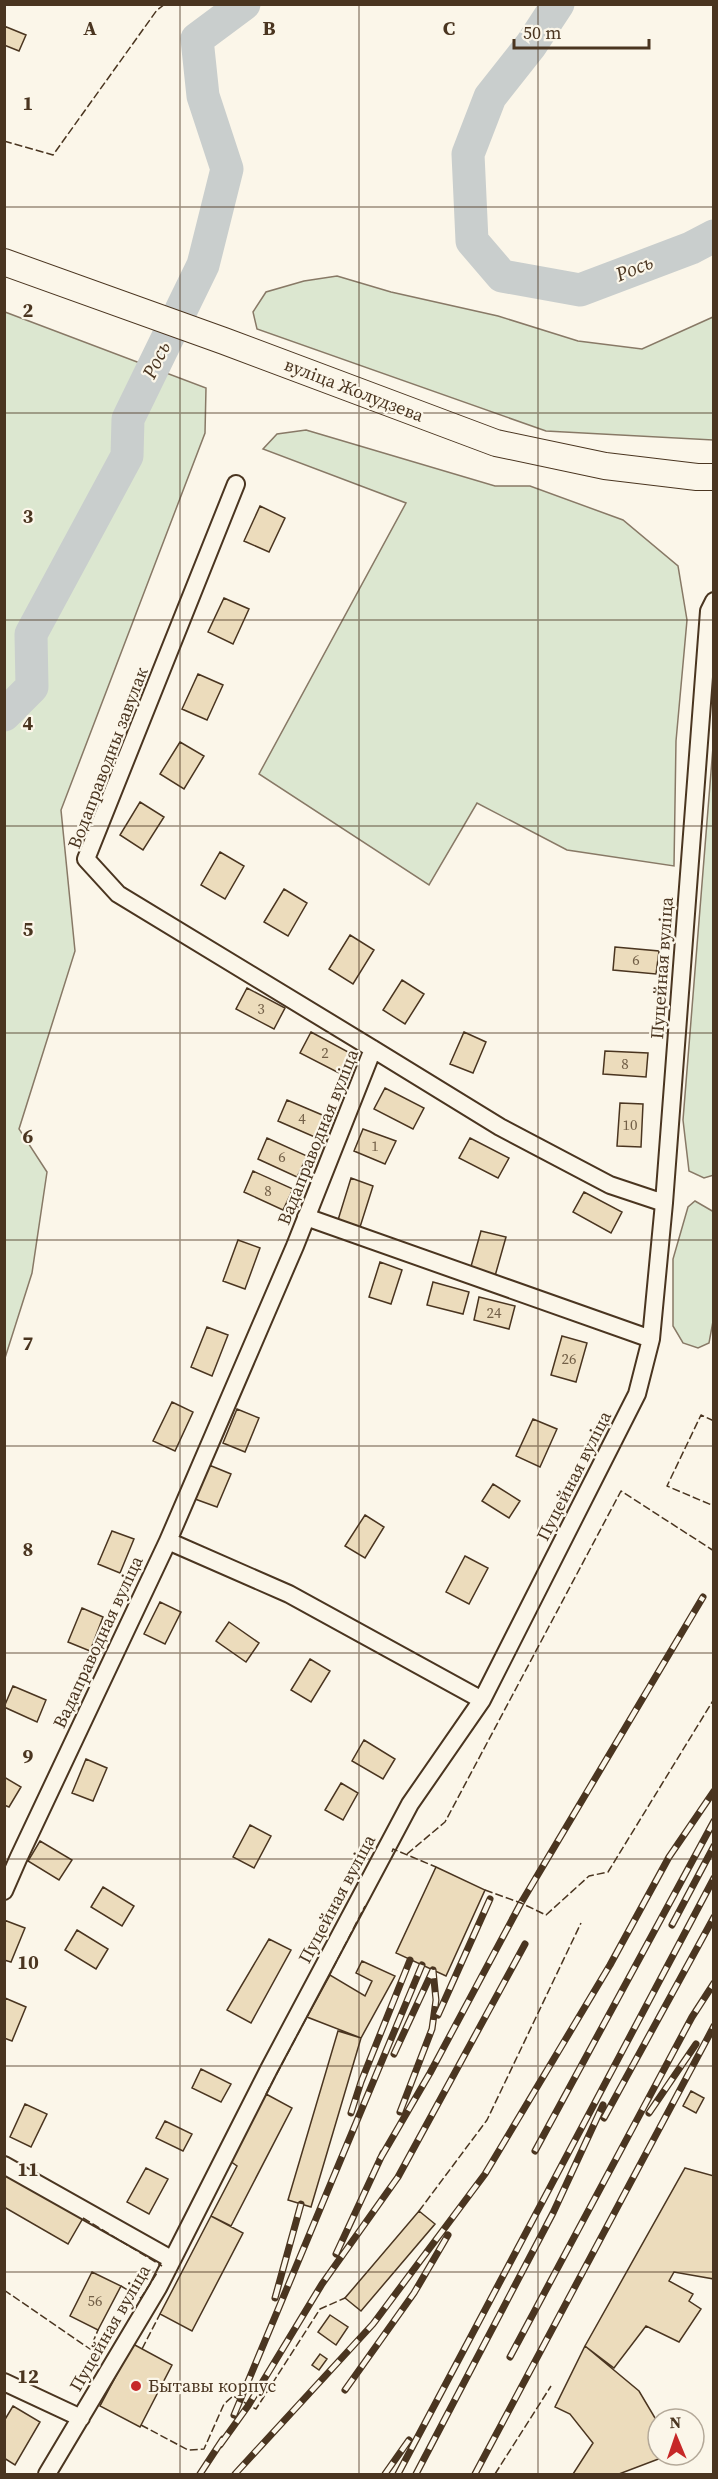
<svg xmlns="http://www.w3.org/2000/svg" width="718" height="2479" font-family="'Source Serif 4',serif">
<rect width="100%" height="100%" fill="#fbf6e9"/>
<path fill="#dce7d0" stroke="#887966" stroke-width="1.5" d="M337,276L391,292L498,316L578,341L642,349L713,317V440L546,431L257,329L253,312L266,292L304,281Z
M5,312L206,388L205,433L61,810L75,951L19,1129L47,1172L32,1273L5,1358Z
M306,430L495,486H530L623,520L678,566L687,620L676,741L674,866L567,850L477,803L429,885L259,774L406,503L263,449L277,434Z
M713,747L714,1175L704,1178L689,1171L683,1120Z
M695,1201L714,1212V1316L709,1343L698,1348L683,1343L673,1326V1259L688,1207Z"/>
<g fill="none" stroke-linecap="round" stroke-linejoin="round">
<path stroke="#c9cecd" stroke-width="33" d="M558,4L531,45L490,97L468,154L472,241L502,276L580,290L691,248L714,236
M4,715L32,687L31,634L127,456L128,419L203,265L227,169L203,96L197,39L244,4"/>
</g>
<path fill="#ecdcbc" stroke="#4a3520" stroke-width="1.5" d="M4,26L26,35L19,51L4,45Z
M260,506L285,518L269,552L244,541Z
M224,598L249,609L233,644L208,632Z
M198,674L223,685L207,720L182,709Z
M180,742L204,756L184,789L160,774Z
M140,802L164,817L143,850L120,835Z
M220,852L244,866L225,899L201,885Z
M284,889L307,903L288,936L264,922Z
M350,935L374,950L353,984L329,969Z
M615,947L659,951L656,974L613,970Z
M402,980L424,994L405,1024L383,1010Z
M247,988L285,1008L274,1029L236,1009Z
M311,1032L350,1053L339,1073L300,1053Z
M464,1032L486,1042L473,1073L450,1064Z
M605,1051L648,1053L646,1077L603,1074Z
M385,1088L424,1108L413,1129L374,1109Z
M287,1100L327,1117L317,1138L278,1121Z
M620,1103L643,1104L641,1147L617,1146Z
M363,1129L396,1141L385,1164L354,1151Z
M267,1138L307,1156L297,1177L258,1159Z
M470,1138L509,1158L498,1178L459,1158Z
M253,1171L293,1189L283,1210L244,1192Z
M351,1178L373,1186L360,1227L338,1220Z
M584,1192L622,1212L611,1233L573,1212Z
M481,1231L506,1237L495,1276L470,1270Z
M238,1240L260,1248L245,1289L223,1281Z
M380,1262L402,1270L391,1304L369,1297Z
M433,1282L469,1292L463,1314L427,1305Z
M479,1297L515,1306L509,1329L474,1320Z
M207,1327L228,1335L212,1376L191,1367Z
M562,1336L587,1343L576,1382L551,1375Z
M172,1402L193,1412L175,1451L153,1441Z
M237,1409L259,1418L245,1452L223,1443Z
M533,1419L557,1429L540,1467L516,1456Z
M209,1465L231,1474L217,1507L195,1499Z
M493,1484L520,1501L509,1518L482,1501Z
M365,1515L384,1527L365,1558L345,1546Z
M112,1531L134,1539L120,1573L98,1564Z
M465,1556L488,1568L469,1604L446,1592Z
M160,1602L181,1612L165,1644L144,1634Z
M82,1608L103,1617L90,1651L68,1642Z
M229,1622L259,1643L246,1662L216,1641Z
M310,1659L330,1671L311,1702L291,1690Z
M13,1686L46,1700L37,1722L4,1707Z
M364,1740L395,1759L383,1779L352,1761Z
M86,1759L107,1768L93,1801L72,1793Z
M4,1777L21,1787L9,1807L4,1805Z
M341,1783L358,1793L343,1820L325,1810Z
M250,1825L271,1836L254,1868L233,1857Z
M40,1841L72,1860L59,1880L28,1861Z
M436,1867L485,1890L446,1976L396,1953Z
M103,1887L134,1906L122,1926L91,1907Z
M4,1920L25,1928L11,1962L4,1960Z
M77,1930L108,1949L96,1969L65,1950Z
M269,1939L291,1950L251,2023L227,2010Z
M362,1961L395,1976L361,2038L307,2017L330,1975L365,1996L372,1981L356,1973Z
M5,1998L26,2007L12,2041L4,2038Z
M338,2031L361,2038L311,2207L288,2200Z
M201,2069L231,2084L221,2102L192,2088Z
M691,2091L704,2098L696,2113L683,2106Z
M266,2094L292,2108L231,2226L211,2216L237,2166L230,2161Z
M25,2104L47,2114L31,2147L10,2137Z
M165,2121L192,2134L183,2151L156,2138Z
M146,2168L168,2179L149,2214L127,2202Z
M685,2168L714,2176V2279L674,2272L669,2281L693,2294L689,2301L701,2309L679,2342L646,2326L614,2368L585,2346Z
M4,2172L83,2218L68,2244L4,2207Z
M419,2211L435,2224L361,2311L345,2298Z
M211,2216L243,2233L192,2331L160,2314Z
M92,2272L121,2286L98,2330L70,2316Z
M330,2315L348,2327L336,2345L318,2332Z
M133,2344L172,2365L140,2427L100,2406Z
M585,2346L639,2391L658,2423V2455H669L619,2474H573L593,2443L570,2414L555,2407Z
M320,2354L327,2359L319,2370L312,2365Z
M13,2406L40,2422L15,2465L4,2458V2421Z"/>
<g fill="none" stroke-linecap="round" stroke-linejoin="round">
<g stroke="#4a3520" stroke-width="20">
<path id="street" d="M236,484L86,859L118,894L373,1049
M306,1217L651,1339
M482,1700L289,1594L168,1541L295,1246L373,1049L500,1127L610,1185L664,1203
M4,1891L18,1859L168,1541
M4,2165L171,2259
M4,2382L81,2418
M47,2474L158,2288L269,2069L410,1804L482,1700L637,1394L651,1339L664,1203L709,611L714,601"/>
</g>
<g stroke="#4a3520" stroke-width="28">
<path id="primary" d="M4,262L224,341L496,443L605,466L697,477H714"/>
</g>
<use href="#street" stroke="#fbf6e9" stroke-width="16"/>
<use href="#primary" stroke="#fbf6e9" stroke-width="26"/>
<g stroke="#4a3520" stroke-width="7">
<path id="rail" d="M672,1925L714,1846
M438,2015L490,1899
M394,2054L433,1970
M400,2112L432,2029L436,2000L433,1970
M351,2113L361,2082L410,1960
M649,2113L696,2044
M604,2118L714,1917
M535,2151L714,1821
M380,2159L430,2073L521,1903L703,1597
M336,2254L383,2153
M275,2298L301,2204
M510,2357L692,2017L714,1983
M345,2390L414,2293L448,2235
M234,2415L422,1965
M220,2445L248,2406L322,2284L398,2177L525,1944
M200,2474L223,2439
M235,2474L373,2324L485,2174L610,1965L669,1857L714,1791
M385,2474L409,2440
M398,2474L714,1878
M416,2474L553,2213L603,2105
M475,2474L714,2026"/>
</g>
<use href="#rail" stroke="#fbf6e9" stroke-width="4.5" stroke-dasharray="14" stroke-linecap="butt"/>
<path stroke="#4a3520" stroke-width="1.5" stroke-dasharray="8 3" stroke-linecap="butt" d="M4,141L53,155L157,10L165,4
M714,1421L701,1415L667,1486L714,1506
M392,1852L393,1849L436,1867
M407,1854L445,1822L621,1491L714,1551
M485,1890L521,1903L546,1915L589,1876L608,1872L714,1699
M328,1978L365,1906
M266,2094L308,2015
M419,2211L487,2120L581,1923
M83,2218L162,2266
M121,2286L141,2298L157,2273
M4,2290L90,2349L98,2330
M142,2349L160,2314
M141,2425L188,2450L204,2449L224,2404L233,2396L256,2409L320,2309L345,2298
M495,2474L551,2386"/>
</g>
<path fill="none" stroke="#4a3520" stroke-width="1.5" stroke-opacity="0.55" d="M180,4V2474M359,4V2474M538,4V2474M4,207H714M4,413H714M4,620H714M4,826H714M4,1033H714M4,1240H714M4,1446H714M4,1653H714M4,1859H714M4,2066H714M4,2272H714"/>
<circle fill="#c62828" stroke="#fbf6e9" stroke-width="2" cx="136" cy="2386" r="6"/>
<g text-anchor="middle" stroke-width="4.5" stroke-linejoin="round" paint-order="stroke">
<g font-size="15" fill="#725f47">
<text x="636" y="965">6</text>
<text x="261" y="1014">3</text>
<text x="325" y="1058">2</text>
<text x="625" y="1069">8</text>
<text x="302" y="1124">4</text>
<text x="630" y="1130">10</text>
<text x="375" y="1151">1</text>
<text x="282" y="1162">6</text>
<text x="268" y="1196">8</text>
<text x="494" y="1318">24</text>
<text x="569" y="1364">26</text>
<text x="95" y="2306">56</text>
</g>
<g font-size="18" fill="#4a3520" stroke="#fbf6e9">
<text transform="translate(354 390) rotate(21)" y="6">вуліца Жолудзева</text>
<text transform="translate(108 758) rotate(-69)" y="6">Водаправодны завулак</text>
<text transform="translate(662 968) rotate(-86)" y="6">Пуцейная вуліца</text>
<text transform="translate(318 1137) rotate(-68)" y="6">Вадаправодная вуліца</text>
<text transform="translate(574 1476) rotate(-63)" y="6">Пуцейная вуліца</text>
<text transform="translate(98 1642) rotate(-65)" y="6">Вадаправодная вуліца</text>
<text transform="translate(337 1899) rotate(-62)" y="6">Пуцейная вуліца</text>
<text transform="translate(110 2328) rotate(-60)" y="6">Пуцейная вуліца</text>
</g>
<g font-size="18" fill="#4a3520" stroke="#fbf6e9" text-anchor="start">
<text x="148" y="2392">Бытавы корпус</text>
</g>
<g font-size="20" font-style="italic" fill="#4a3520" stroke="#fbf6e9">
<text transform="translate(634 268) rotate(-22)" y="7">Рось</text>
<text transform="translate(156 360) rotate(-64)" y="7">Рось</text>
</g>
</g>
<g font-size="20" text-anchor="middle" font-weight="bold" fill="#4a3520" stroke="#fbf6e9" stroke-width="4.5" stroke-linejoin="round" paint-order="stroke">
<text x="90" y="35">A</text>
<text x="269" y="35">B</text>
<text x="449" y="35">C</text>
<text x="28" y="110">1</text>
<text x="28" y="317">2</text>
<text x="28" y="523">3</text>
<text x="28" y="730">4</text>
<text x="28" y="936">5</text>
<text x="28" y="1143">6</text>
<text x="28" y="1350">7</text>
<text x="28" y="1556">8</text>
<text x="28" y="1763">9</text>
<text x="28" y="1969">10</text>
<text x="28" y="2176">11</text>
<text x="28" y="2383">12</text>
</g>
<rect width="718" height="2479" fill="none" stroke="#4a3520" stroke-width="12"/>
<g transform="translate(676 2437) rotate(358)"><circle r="28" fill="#fbf6e9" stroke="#b4a999" stroke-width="1.5"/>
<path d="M0-4.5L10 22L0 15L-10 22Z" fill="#c62828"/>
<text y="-9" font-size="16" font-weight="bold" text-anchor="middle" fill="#4a3520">N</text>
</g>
<path d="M514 39v9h135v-9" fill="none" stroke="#4a3520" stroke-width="3"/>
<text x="523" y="39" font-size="18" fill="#4a3520" stroke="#fbf6e9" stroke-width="4.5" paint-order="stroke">50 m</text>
</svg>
